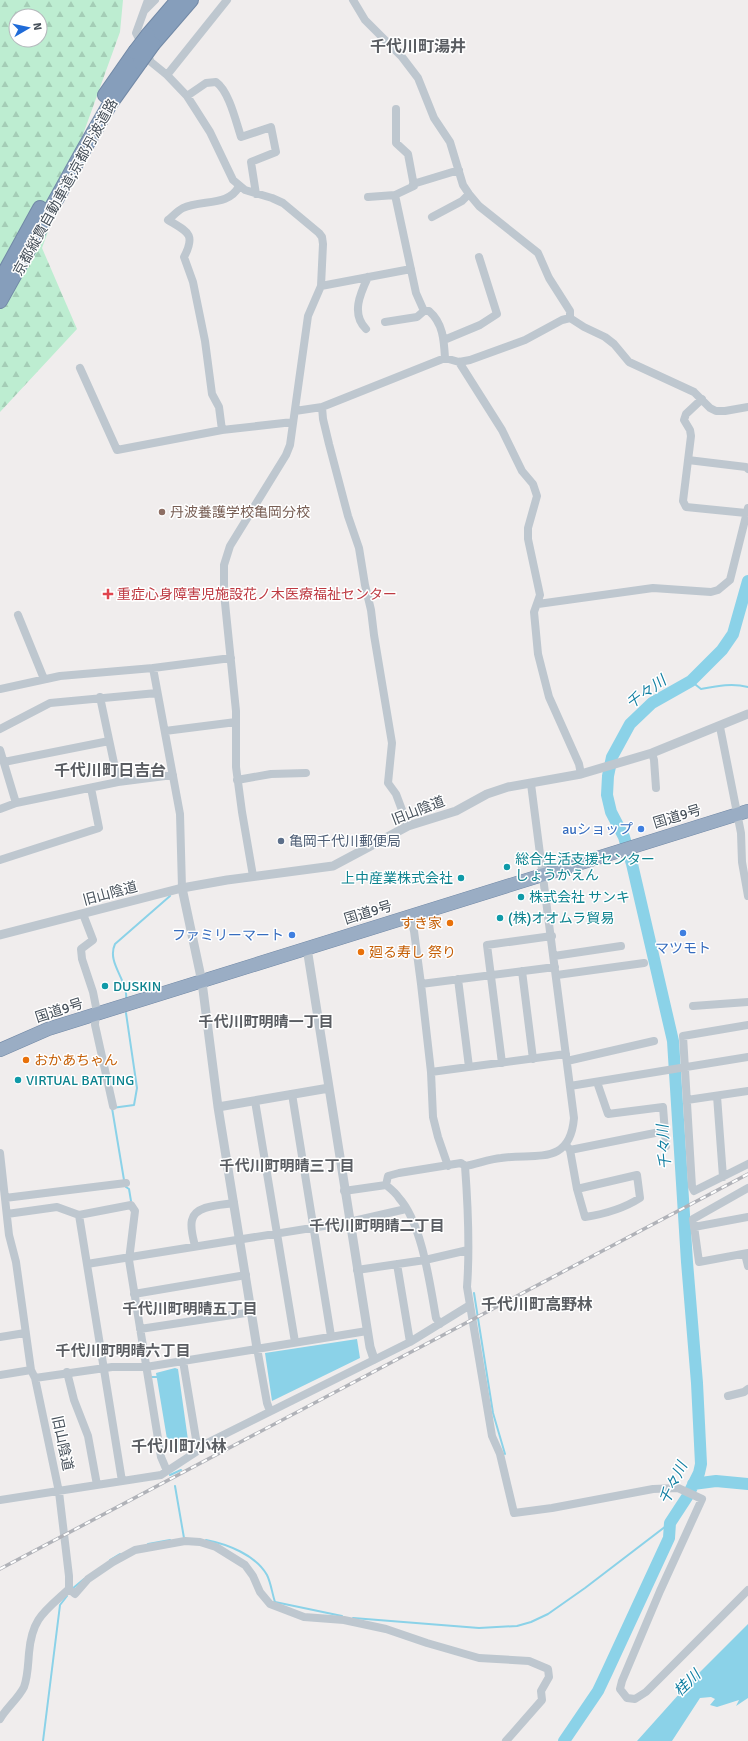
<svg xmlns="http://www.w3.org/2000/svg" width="748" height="1741" font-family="Signika,'Noto Sans JP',sans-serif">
<defs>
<pattern id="forest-firs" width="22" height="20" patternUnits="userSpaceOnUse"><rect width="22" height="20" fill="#bdedd1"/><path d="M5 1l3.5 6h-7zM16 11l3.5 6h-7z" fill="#a4cdb6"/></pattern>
</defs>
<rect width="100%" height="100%" fill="#f0eded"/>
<path fill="url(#forest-firs)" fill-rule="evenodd" d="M0,0H123L120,32L42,248L77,329L0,412ZM16,16H40V40H16Z"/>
<path fill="#8bd2e8" d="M357,1339L360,1358L272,1401L265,1353Z
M175,1368L178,1369L188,1440L185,1447L174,1452L167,1439L156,1373Z
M748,1624V1698L736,1706L739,1700L717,1707L710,1705L715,1699L711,1697L700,1698L672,1741H637L689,1683Z"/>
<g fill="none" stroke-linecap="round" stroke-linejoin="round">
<path stroke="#8bd2e8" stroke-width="2" d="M691,681L701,689C717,686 732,683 748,687
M126,1000C129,981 106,963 115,944L170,896
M124,1180L112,1108L134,1105L137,1088L126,1013
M126,1187L129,1189L131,1201
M474,1293L493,1413L505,1454
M151,1377H159
M170,1475L181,1470
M175,1486L184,1538
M206,1540C227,1544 256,1555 267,1575C271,1583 272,1593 275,1602L342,1616
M148,1544L170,1540
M110,1560L120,1554
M72,1589L84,1579
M353,1618L479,1628L517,1626L531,1622L548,1614L585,1588L670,1523
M43,1741L60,1605L67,1596"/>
<path stroke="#8bd2e8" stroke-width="12" d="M693,1484L716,1481L748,1484
M564,1741L598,1691L607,1672L669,1538L670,1523L687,1497L699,1473L701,1464L697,1383L687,1262L673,1041L632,864L624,837L611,812L607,795L608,776L612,757L630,724L652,703L691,681L722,650L733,634L748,581"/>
<g stroke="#7289a6" stroke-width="14">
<path id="trunk" d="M0,1050L48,1029L748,811"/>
</g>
<g stroke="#7289a6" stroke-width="16">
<path id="motorway" d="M148,35L178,0
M153,44L191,0
M105,95L135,52
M0,281L40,208
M0,301L84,149L110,104L140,62"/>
</g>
<path stroke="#bec7cf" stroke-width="8" d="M148,0L136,33L151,62L167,75L187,96L196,110L210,132L233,180L245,190L272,198L283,203L319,233L322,237L323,244L321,286L308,316L290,445L286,455L230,546L224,565V593L236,711V767L242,812L253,876
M353,0L365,20L402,57L418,78L434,118L450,142L463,185L469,194L479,206L538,253L549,278L570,311V318
M145,10L155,0
M167,75L227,0
M187,96L206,83L216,82C229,91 236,122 241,137L271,127L276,152L251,162L256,194
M413,184L459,170
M395,195L416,293L424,311H429C443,323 444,340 445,358
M368,197L395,195L414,186L408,154L396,143V109
M432,217L462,201L469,194
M321,286L411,269
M570,318L584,327L605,337L614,344L629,362L694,392L710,408L716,411H725L748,407
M385,322L417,317L424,311
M366,329C351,314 360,294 368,277
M444,340L480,325L497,314L479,257
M459,362L502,430L522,471L533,484L537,496L528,528V539L540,595L534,612L538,654L549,697L579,764L581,774
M80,368L117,450L222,430L293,422
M702,399L686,414L684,420L690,430L691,436L683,501L686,507L746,513
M322,407L323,419L329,444L348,516L359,548L365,585L371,610L374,635L392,743L388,783L396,794L408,826
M295,411L322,407L445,358L459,362L470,360L525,340L562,320L570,318
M222,430L219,407L212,394L205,341L193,282L184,257C196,234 188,232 168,220C172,217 177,211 183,208C201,199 229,207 239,186
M688,460L746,467L748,469
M538,604L653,588L711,592L718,590L730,580L748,508
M18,615L44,679
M153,668L180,814L182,888
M0,689L60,676L153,668L231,658
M100,697L118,782
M720,727L741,833L742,862L748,896
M0,729L50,703L157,693
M165,731L236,722
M0,750L16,803
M652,753L654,760L656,788
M4,762L109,741
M237,780L271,774L306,773
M0,809L16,803L118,782L173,775
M0,860L99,828L91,788
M83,914L93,940L81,949L82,959L93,992L96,1007L95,1025L113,1106
M410,916L414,931L421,984L431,1072L433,1117L438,1137L448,1166
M554,956L621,946
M522,971L533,1059
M557,975L644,963
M458,979L469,1067
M421,984L555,967
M693,1006L748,1002
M748,1025L683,1036L692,1187L694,1191L748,1164
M567,1061L654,1041
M502,1063L487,945L552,936
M431,1072L566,1054
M597,1082L608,1114L663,1107L666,1146
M570,1086L748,1057
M292,1094L331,1336
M717,1096L723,1177
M687,1100L748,1091
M255,1101L295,1342
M566,1145L570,1150L577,1189L585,1217C605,1214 623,1209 640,1198L637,1175L577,1189
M570,1150L665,1131
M0,1153L9,1235L16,1262L31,1370L35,1378L59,1492L69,1576V1589C44,1612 32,1618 29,1653C28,1664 28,1676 24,1687C18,1699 7,1707 0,1719
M465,1166C468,1206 470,1247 467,1287L492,1436L500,1454L514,1513L552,1508L653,1489L678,1488L702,1499L660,1591L622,1681L620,1689L627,1698L635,1699L646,1692L748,1590
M386,1185L388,1176L399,1173L461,1163L465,1166C477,1164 489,1159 501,1158C536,1153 570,1166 574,1118L531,784
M748,1188L693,1219L699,1262L748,1253
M344,1191L386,1185C391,1189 396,1193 399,1198C422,1223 430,1285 436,1318L440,1324
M5,1198L126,1183
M7,1214L57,1207L79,1215L131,1205L135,1211L129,1260L161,1457L167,1471
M79,1215L122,1481
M694,1227L748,1217
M195,1246C193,1238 190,1228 192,1220C195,1205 222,1205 234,1203
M745,1254L748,1266
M87,1264L349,1222L406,1209
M397,1264L410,1342
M357,1270L425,1260L468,1250
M134,1294L246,1275
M140,1329L252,1312
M0,1337L25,1333
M257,1348L267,1403L270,1411
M183,1361L196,1439L201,1446
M67,1372L74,1400L88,1436L97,1485
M0,1375L31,1370
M35,1378L112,1367H146L367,1331
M728,1396L744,1392L748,1389
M0,1500L161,1475L196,1452L201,1446L410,1342L470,1305
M69,1589L75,1594L88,1579L113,1562L135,1550L185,1541L200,1542L216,1547L245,1565L253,1576L260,1592L270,1604L304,1617L344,1620L386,1629L427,1643L479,1658L529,1661L548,1669L549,1677L541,1691L542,1700L506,1741"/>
<path stroke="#bec7cf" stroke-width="9" d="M182,888L202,982L218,1107L257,1348
M0,935L182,888L227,880L333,866L408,826L456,811L487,794L508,787L581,774L652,753L748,714
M307,948L370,1347L374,1359
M218,1107L329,1088"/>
<use href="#trunk" stroke="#9aadc4" stroke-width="13"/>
<use href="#motorway" stroke="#869ebb" stroke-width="14"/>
<g stroke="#b0b2b8" stroke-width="3.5">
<path id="rail" d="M0,1569L748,1174"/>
</g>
<use href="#rail" stroke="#fff" stroke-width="2" stroke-dasharray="6" stroke-linecap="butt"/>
<g stroke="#7289a6" stroke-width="16" stroke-linecap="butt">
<path id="motorway-bridge" d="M135,52L148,35
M140,62L153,44"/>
</g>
<use href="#motorway-bridge" stroke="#869ebb" stroke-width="14"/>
</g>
<circle fill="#8d6e63" stroke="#fff" stroke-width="1.5" cx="162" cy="512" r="4"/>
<path fill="#e0444e" stroke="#fff" stroke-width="1.5" d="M106 588h4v4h4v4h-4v4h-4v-4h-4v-4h4z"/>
<g fill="#3f7fe0" stroke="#fff" stroke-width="1.5">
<circle cx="641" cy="829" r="4"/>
<circle cx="683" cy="933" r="4"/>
<circle cx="292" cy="935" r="4"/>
</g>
<circle fill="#5c6f8a" stroke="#fff" stroke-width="1.5" cx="281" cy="841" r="4"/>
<g fill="#0f9aa8" stroke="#fff" stroke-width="1.5">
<circle cx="507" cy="867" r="4"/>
<circle cx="461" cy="878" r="4"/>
<circle cx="521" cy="897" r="4"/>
<circle cx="500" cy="918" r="4"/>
<circle cx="105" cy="986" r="4"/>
<circle cx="18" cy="1080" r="4"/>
</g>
<g fill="#e8710a" stroke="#fff" stroke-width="1.5">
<circle cx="450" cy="923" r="4"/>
<circle cx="361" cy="952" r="4"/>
<circle cx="26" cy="1060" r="4"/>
</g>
<g text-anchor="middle" stroke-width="3" stroke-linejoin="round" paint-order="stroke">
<g font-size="14" fill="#46505a" stroke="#fff">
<text transform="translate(65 187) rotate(-61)" y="5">京都縦貫自動車道;京都丹波道路</text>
<text transform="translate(418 810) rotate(-21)" y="5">旧山陰道</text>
<text transform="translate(677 816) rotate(-17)" y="5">国道9号</text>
<text transform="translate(110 893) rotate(-15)" y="5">旧山陰道</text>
<text transform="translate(368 912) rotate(-17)" y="5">国道9号</text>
<text transform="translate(59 1010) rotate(-18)" y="5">国道9号</text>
<text transform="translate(63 1443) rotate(78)" y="5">旧山陰道</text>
</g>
<g font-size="14" fill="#785e54" stroke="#fff" text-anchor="start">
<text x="170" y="517">丹波養護学校亀岡分校</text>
</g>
<g font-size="14" fill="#be3a42" stroke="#fff" text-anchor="start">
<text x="117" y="599">重症心身障害児施設花ノ木医療福祉センター</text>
</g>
<g font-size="14" fill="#366cbe" stroke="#fff" text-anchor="end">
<text x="633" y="834">auショップ</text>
<text x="284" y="940">ファミリーマート</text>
<text x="683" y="953" text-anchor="middle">マツモト</text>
</g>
<g font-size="14" fill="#4e5e75" stroke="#fff" text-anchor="start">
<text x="289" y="846">亀岡千代川郵便局</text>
</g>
<g font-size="14" fill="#0d838f" stroke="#fff" text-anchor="start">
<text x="515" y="864">総合生活支援センター<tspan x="515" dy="16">しょうかえん</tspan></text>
<text x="453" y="883" text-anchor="end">上中産業株式会社</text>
<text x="529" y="902">株式会社 サンキ</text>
<text x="508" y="923">(株)オオムラ貿易</text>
<text x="113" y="991">DUSKIN</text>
<text x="26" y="1085">VIRTUAL BATTING</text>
</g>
<g font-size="14" fill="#c56008" stroke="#fff" text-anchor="start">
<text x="442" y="928" text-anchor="end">すき家</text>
<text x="369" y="957">廻る寿し 祭り</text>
<text x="34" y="1065">おかあちゃん</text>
</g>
<g font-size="15" font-style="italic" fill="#117fa2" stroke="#fff">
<text transform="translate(646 692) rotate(-36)" y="5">千々川</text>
<text transform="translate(664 1147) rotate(-94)" y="5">千々川</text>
<text transform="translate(673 1483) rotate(-64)" y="5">千々川</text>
<text transform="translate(687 1683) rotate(-44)" y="5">桂川</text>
</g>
<g font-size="15" font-weight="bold" fill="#5a5d62" stroke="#fff">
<text x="266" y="1027">千代川町明晴一丁目</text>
<text x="287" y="1171">千代川町明晴三丁目</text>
<text x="377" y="1231">千代川町明晴二丁目</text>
<text x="190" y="1314">千代川町明晴五丁目</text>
<text x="123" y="1356">千代川町明晴六丁目</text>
</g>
<g font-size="16" font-weight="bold" fill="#5a5d62" stroke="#fff">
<text x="418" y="52">千代川町湯井</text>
<text x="110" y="776">千代川町日吉台</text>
<text x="537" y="1310">千代川町高野林</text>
<text x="179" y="1452">千代川町小林</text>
</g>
</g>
<g transform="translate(28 28) rotate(81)"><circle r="19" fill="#ffffff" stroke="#b5b9bd"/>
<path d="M0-3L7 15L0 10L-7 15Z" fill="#1f6bd8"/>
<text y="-6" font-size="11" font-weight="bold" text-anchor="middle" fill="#46505a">N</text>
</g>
</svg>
